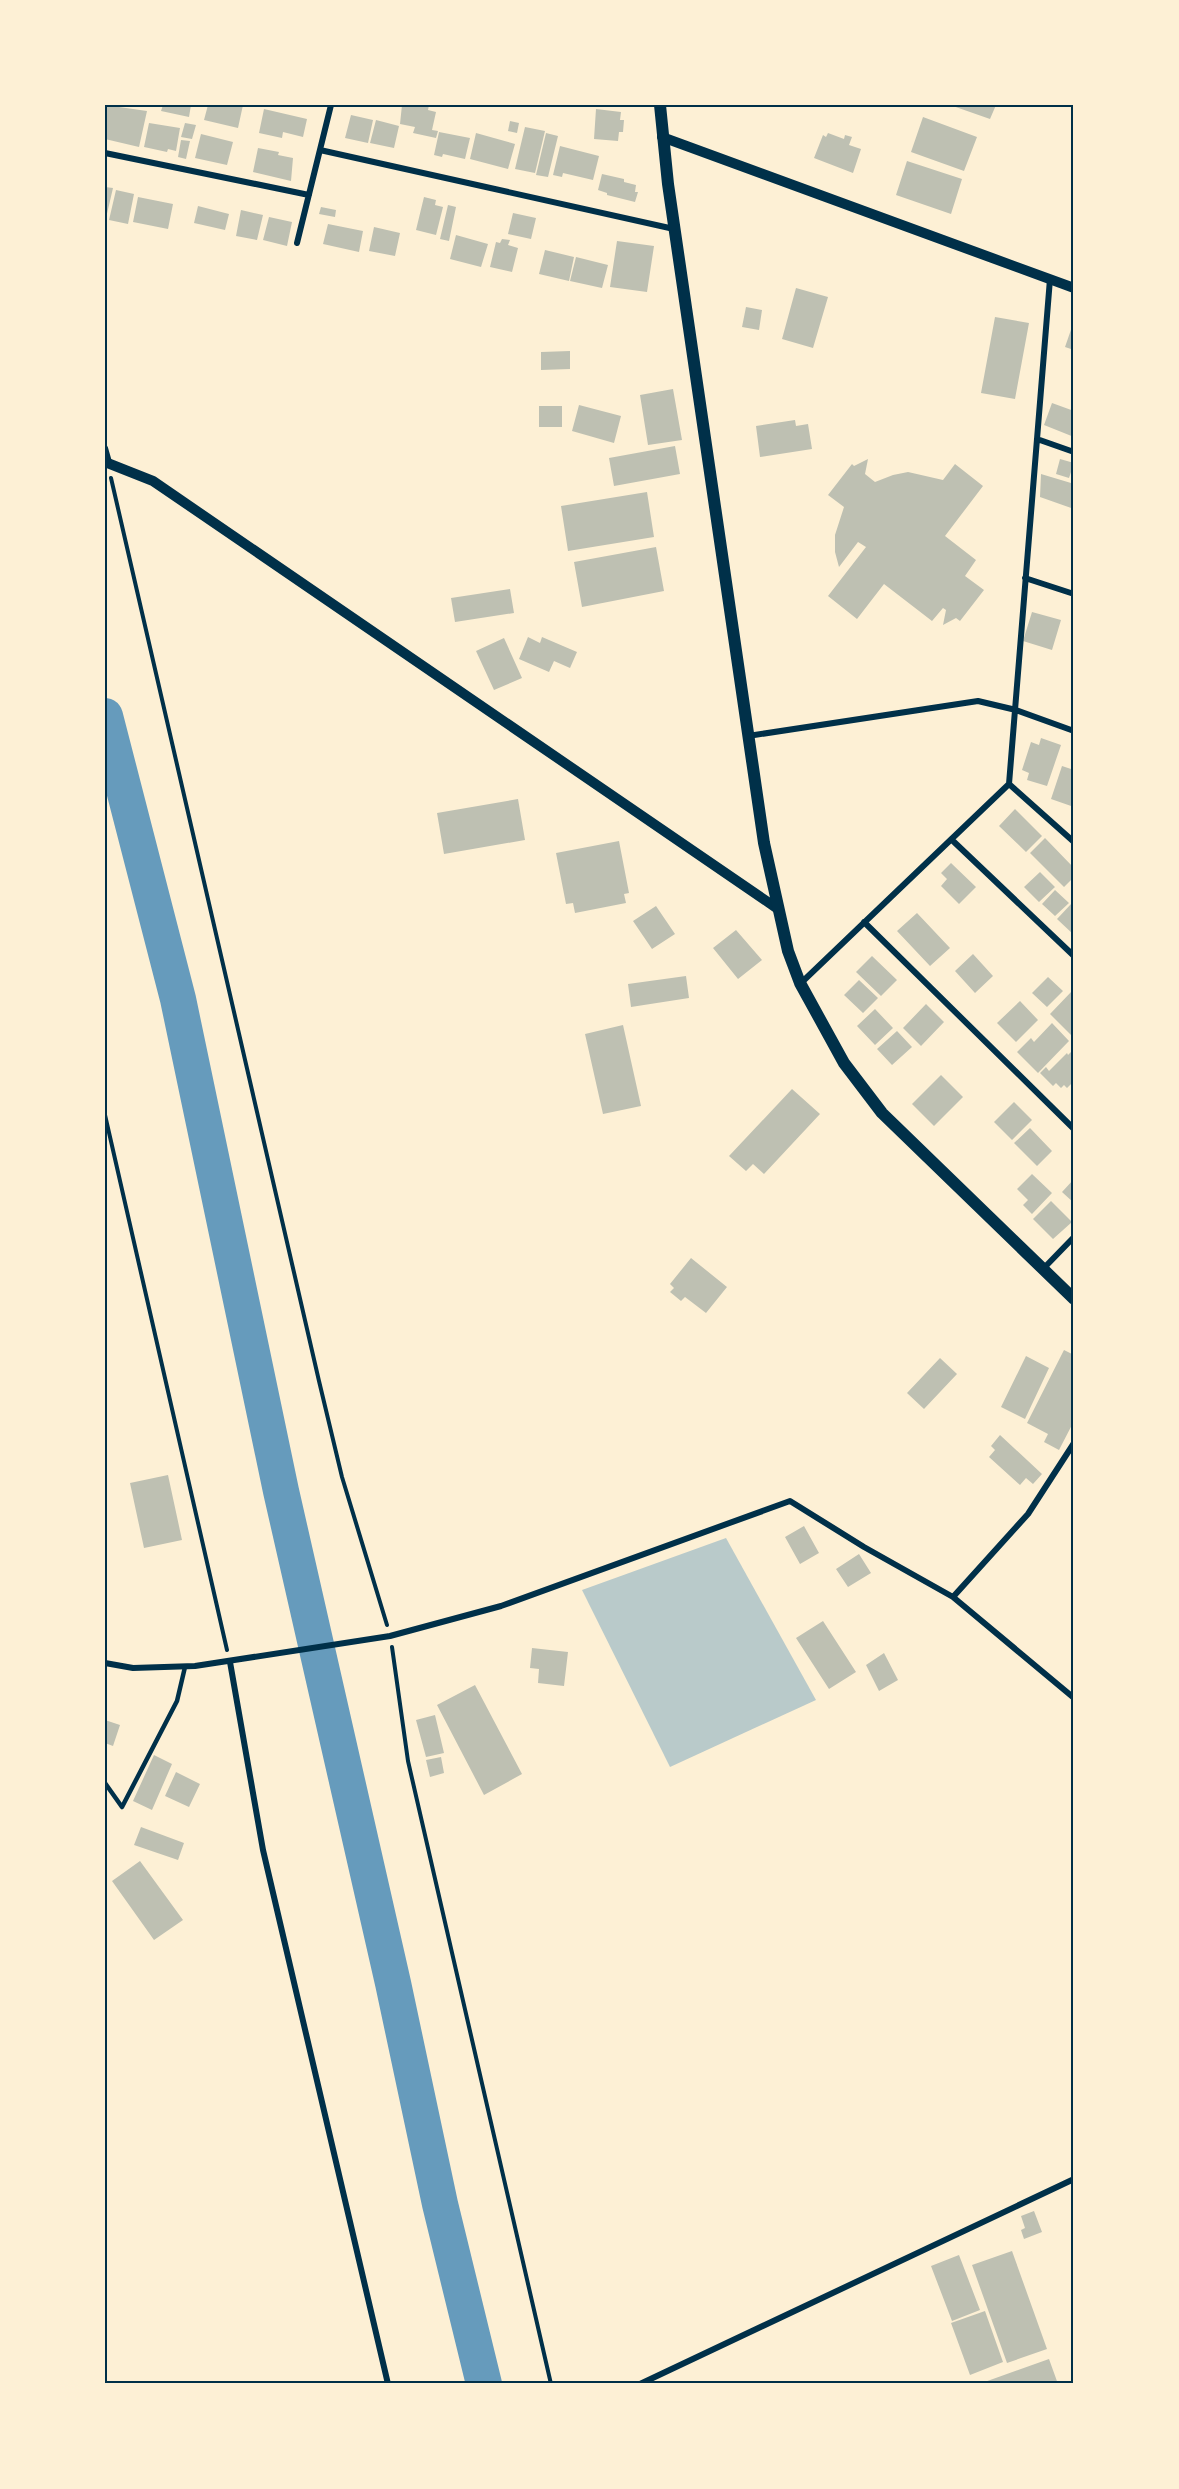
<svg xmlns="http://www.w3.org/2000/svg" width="1179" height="2489" font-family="'Source Sans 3',sans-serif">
<rect width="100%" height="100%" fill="#fdf0d5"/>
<path fill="#b9caca" d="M726,1538L816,1700L670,1767L582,1590Z"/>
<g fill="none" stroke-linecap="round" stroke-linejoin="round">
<path stroke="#669bbc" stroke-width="36" d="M105,716L178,999L281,1491L393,1983L440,2204L484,2384"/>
</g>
<path fill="#bec0b2" d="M105,105L147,111L139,147L105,139Z
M163,105H191L189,117L161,111Z
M208,105H243L238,128L204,120Z
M402,105H429L428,110L436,112L432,130L438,131L436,138L413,133L415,127L400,124Z
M950,105H996L990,119Z
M264,109L307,119L303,137L283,132L282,138L259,133Z
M596,109L621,112L620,120H624L623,132H619L618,141L594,139Z
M351,115L373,120L368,143L345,138Z
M923,117L977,137L964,171L911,152Z
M376,120L399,126L394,148L370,143Z
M510,121L519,123L517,133L508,131Z
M149,123L180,128L176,151L168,149L167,152L144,147Z
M185,123L196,125L192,139L181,137Z
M525,127L545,131L535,173L515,169Z
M439,132L470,138L465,159L443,154L442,157L434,155Z
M476,133L515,144L508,169L470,159Z
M546,133L558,136L548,177L536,175Z
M828,133L844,139L845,135L852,137L849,145L861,149L853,173L814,158L823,135L826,137Z
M201,134L233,142L227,165L195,158Z
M181,140L190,141L186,159L178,157Z
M560,146L599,156L593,180L563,173L562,177L553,175Z
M258,148L279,152L278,155L293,158L291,181L253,172Z
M907,161L962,179L951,214L896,195Z
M602,174L624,179V182L636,185L635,192H638L635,202L607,195V193L598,190Z
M105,187L113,188L106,218H105Z
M116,190L134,194L128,224L109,220Z
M138,197L173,204L168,229L133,222Z
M424,197L436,200L435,205L443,207L436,235L416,230Z
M448,205L456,207L449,241L440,239Z
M198,206L229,214L225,230L194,223Z
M321,207L336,210L335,217L319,214Z
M241,210L263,215L257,240L236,236Z
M513,213L536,218L531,239L508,234Z
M269,217L292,222L287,246L263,240Z
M328,224L363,231L359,252L323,244Z
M374,227L400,233L395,256L369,251Z
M456,235L488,244L481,267L450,259Z
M502,239L510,240L508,245L518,248L512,272L490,267L496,242L500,243Z
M617,241L654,246L647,292L610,287Z
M545,250L574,257L569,281L539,274Z
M576,257L608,265L602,288L570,281Z
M796,288L828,297L813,348L782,339Z
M746,307L762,310L759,330L742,327Z
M995,317L1029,323L1015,399L981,393Z
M1074,321V350L1065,347Z
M570,351V369L541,370V352Z
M673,389L682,440L648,445L640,395Z
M1052,403L1074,411V437L1044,425Z
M579,405L621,416L614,443L572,431Z
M539,406H562V427H539Z
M795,420L796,426L808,424L812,449L760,457L756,426Z
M675,446L680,474L614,486L609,458Z
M868,459L865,474L875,482L893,475L908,472L943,480L955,464L983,486L945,536L976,560L965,576L984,590L960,621L956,618L943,625L946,610L943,608L932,621L884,584L857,619L828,596L866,547L858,542L839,567L835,552V535L844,507L828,495L852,464L854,466Z
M1060,459L1074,463L1069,478L1056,474Z
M1041,474L1071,483L1074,475V509L1040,497Z
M647,492L654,537L568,551L561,506Z
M656,547L664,591L582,607L574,562Z
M510,589L514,613L455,622L451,598Z
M1032,612L1061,620L1052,650L1023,641Z
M528,637L540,643L542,637L577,652L570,668L554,661L549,672L519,659Z
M504,638L522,678L494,690L476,651Z
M1041,738L1061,745L1047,786L1027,780L1029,773L1022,770L1031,742L1039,745Z
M1062,766L1074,770V807L1051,799Z
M518,799L525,840L444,854L437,813Z
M1015,809L1042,836L1026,852L999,826Z
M1045,838L1074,868V877L1064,887L1030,853Z
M619,841L629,893L624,894L626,903L575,913L573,903L566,904L556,853Z
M951,863L976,887L959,904L941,886L947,879L941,873Z
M1040,872L1055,887L1039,902L1024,887Z
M1055,890L1069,903L1055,916L1042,904Z
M1072,903L1074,905V935L1057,919Z
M656,906L675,934L652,949L633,921Z
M917,913L950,948L930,966L897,931Z
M736,930L762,960L738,979L713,948Z
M973,954L993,976L975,993L955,971Z
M872,956L897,980L881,996L856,972Z
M686,976L689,998L631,1007L628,984Z
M1048,977L1063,991L1047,1007L1032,993Z
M859,980L878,998L863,1013L844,995Z
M1072,991L1074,1032L1071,1035L1050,1014Z
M1020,1001L1038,1020L1016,1042L997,1023Z
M926,1004L944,1022L921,1046L903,1028Z
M875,1009L893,1028L875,1045L857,1026Z
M1052,1023L1069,1041L1038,1073L1017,1052L1031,1038L1034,1042Z
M623,1025L641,1106L603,1114L585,1034Z
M897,1031L912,1047L892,1065L877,1049Z
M1072,1051L1074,1054V1081L1067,1088L1064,1085L1061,1088L1056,1083L1053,1086L1040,1073L1046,1067L1049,1071L1067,1053L1068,1055Z
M941,1075L963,1097L934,1126L912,1104Z
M792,1089L820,1114L764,1174L753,1164L746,1171L729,1156Z
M1014,1102L1032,1120L1012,1140L994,1122Z
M1030,1128L1052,1151L1037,1166L1014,1143Z
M1032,1174L1052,1193L1032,1214L1023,1205L1028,1200L1017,1189Z
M1074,1179V1203L1062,1192Z
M1051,1201L1072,1222L1053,1239L1033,1219Z
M691,1258L727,1287L706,1313L685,1297L681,1301L670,1292L674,1288L670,1284Z
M1064,1350L1074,1355V1421L1059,1450L1044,1442L1048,1434L1027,1423Z
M1026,1356L1049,1368L1025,1419L1001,1407Z
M940,1358L957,1374L924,1409L907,1393Z
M1000,1435L1042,1474L1033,1484L1026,1478L1020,1485L989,1457L995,1450L991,1446Z
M168,1475L182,1540L144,1548L130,1483Z
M804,1526L819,1553L800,1564L785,1537Z
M859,1554L871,1573L848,1587L836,1569Z
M823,1621L856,1672L829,1689L796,1638Z
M532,1648L568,1652L564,1686L538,1683L539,1669L530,1668Z
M884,1653L898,1680L879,1691L866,1665Z
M475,1685L522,1774L484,1795L437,1705Z
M435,1715L444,1753L426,1757L416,1720Z
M105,1720L120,1725L113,1746L105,1743Z
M154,1755L172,1764L152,1810L133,1801Z
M441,1757L444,1773L430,1777L426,1760Z
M176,1772L200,1784L189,1807L165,1796Z
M141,1827L184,1843L178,1860L134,1845Z
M140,1861L183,1920L154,1940L112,1881Z
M1034,2211L1042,2232L1024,2239L1021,2230L1025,2228L1021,2216Z
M1012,2251L1047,2349L1007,2363L972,2265Z
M959,2255L980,2310L952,2321L931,2266Z
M985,2311L1003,2362L970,2375L951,2323Z
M1049,2359L1058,2384H979Z"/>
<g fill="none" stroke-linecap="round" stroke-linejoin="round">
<path stroke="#003049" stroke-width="4" d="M111,478L319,1381L342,1477L387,1625
M105,1115L227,1650
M392,1647L408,1761L551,2384"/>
<path stroke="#003049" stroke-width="4.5" d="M105,1783L122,1807L177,1701L185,1667"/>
<path stroke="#003049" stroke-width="6" d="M320,150L674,229
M105,153L309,195
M297,243L331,105
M1037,439L1074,452
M105,448L109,462
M1025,578L1074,594
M748,736L978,701L1016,710L1074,731
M1009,784L1074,842
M952,840L1074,956
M864,922L1074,1129
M801,983L1009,784L1050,279
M1043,1269L1074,1237
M953,1597L1074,1698
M230,1662L263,1850L388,2384
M105,1663L133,1668L195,1666L390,1636L501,1606L790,1501L864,1547L953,1597L1028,1514L1074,1443
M640,2384L1074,2179"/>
<path stroke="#003049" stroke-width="10" d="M662,137L1074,288
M105,462L153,481L778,909"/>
<path stroke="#003049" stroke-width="12" d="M660,105L668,184L764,843L788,951L800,983L844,1063L882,1113L1074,1299"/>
</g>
<rect width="1179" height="2489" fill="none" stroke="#fdf0d5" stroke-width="213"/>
<rect x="106" y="106" width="966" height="2276" fill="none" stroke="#003049" stroke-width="2"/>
</svg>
